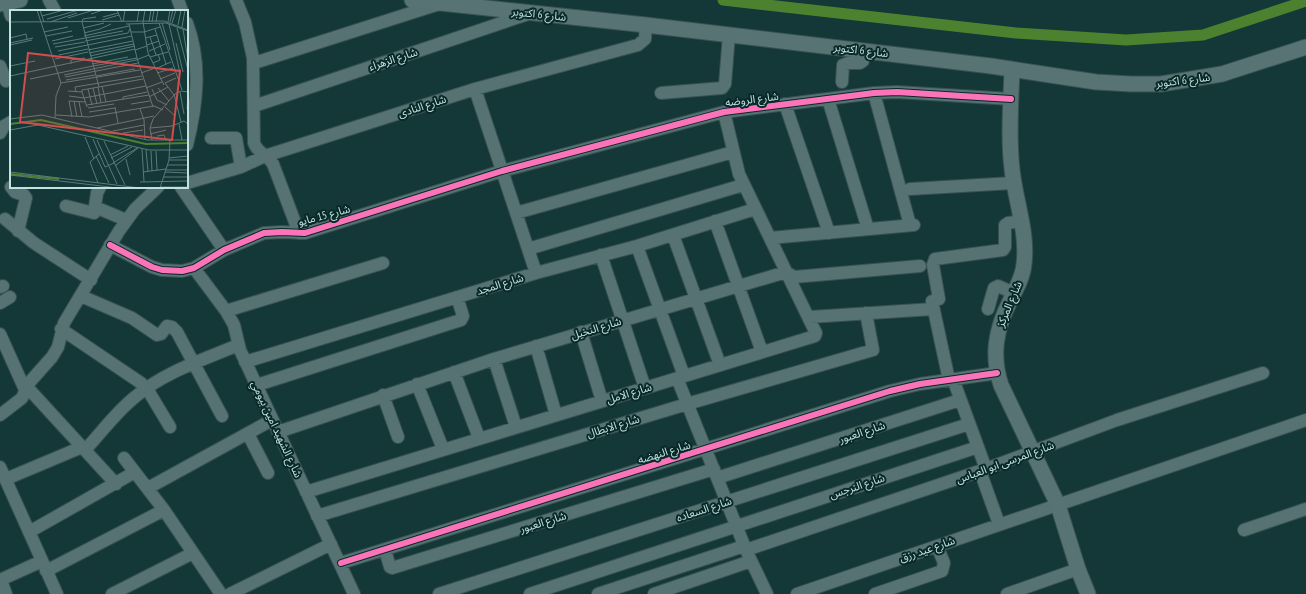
<svg xmlns="http://www.w3.org/2000/svg" width="1306" height="594" font-family="'PT Sans Narrow','Noto Sans Arabic',sans-serif">
<rect width="100%" height="100%" fill="#143737"/>
<g fill="none" stroke-linecap="round" stroke-linejoin="round">
<path stroke="#4c822f" stroke-width="11" d="M723,0L1016,33L1126,40L1203,35L1306,1"/>
<g stroke="#375151" stroke-width="14">
<path id="minor" d="M49,0L55,11
M178,0L182,11
M236,0L245,22L253,58L254,143C258,154 268,155 273,164L299,233
M7,2L11,16
M187,23C202,63 197,105 187,145
M254,63L439,4
M0,66L6,81
M842,82L843,65L848,63H860L863,61L864,51
M475,89L536,273
M661,93L722,88L725,84L729,35
M874,93L910,225
M828,99L868,229
M785,104L829,233
M254,106L531,13
M724,112L739,174L809,319
M0,133L4,126L11,122
M211,138H236L241,167
M187,183L241,167L265,156L475,89L638,45L645,39L646,25
M11,187L15,192L24,195L26,198L18,231
M181,187L224,250
M910,189L1013,183
M66,206L94,213L97,193L100,187
M95,207L126,220
M516,213L733,152
M5,219L34,243L91,280
M715,221L762,352
M673,235L720,365
M770,238L914,225
M110,245L152,267L162,270L182,271L194,268L224,250L264,233L282,232L305,233L502,171L724,112L874,93L897,92L1011,99
M637,246L684,376
M528,249L743,185
M601,255L645,388
M194,268L226,311L234,325L240,350L354,594
M0,287L3,286
M81,296L132,318L157,335L161,334L167,326L172,327L177,332L222,416
M939,299L933,265L935,259L1003,250L1005,247V225L1008,223L1021,221
M932,301L949,380
M0,303L10,297
M988,309L994,288L998,286L1014,293
M226,311L383,263
M61,329L141,383L149,392L170,427
M581,332L602,401
M0,334L26,392
M536,346L556,415
M494,359L516,427
M245,362L536,273L637,246L755,209
M454,372L479,438
M677,378L746,550L767,594
M953,379L986,469
M417,384L443,449
M257,385L461,320L463,316L457,297
M27,387L116,484
M383,395L398,437
M0,415L22,398L28,384L52,357L58,347L64,323L119,231L135,209L158,187
M278,432L494,359L786,272L794,277L920,266
M248,434L268,473
M85,450C101,433 116,412 135,397C164,372 203,360 238,345
M124,458L164,510L221,594
M0,467L57,594
M980,471L999,524
M717,478L960,400
M6,479L82,447
M148,488L272,420
M306,492L815,336L816,333L809,319L810,317L933,309
M317,516L687,404L873,350L866,313
M1244,530L1306,509
M29,532L135,472
M385,550L390,567L392,568L714,469
M746,550L980,471L1117,420L1263,373
M341,563L890,391L920,384L997,373
M46,571L164,510
M0,580L42,561
M1,580L6,594
M112,594L193,553
M230,594L331,544
M439,594L969,424
M530,594L978,447
M598,594L744,546
M654,594L751,561
M797,594L1306,420
M875,594L942,571L944,563L937,546
M1007,594L1078,569"/>
</g>
<g stroke="#375151" stroke-width="17">
<path id="major" d="M412,0L646,25L991,66L1096,82L1131,84H1161L1222,74L1306,47
M0,4L20,0
M1012,69C1011,102 1008,136 1012,169C1015,200 1028,232 1024,264C1023,277 1016,289 1010,301C996,329 991,355 1001,385L1058,505L1078,569L1088,594"/>
</g>
<use href="#minor" stroke="#577272" stroke-width="12"/>
<use href="#major" stroke="#577373" stroke-width="15"/>
<g stroke="#092828" stroke-width="8">
<path id="cycleway" d="M110,245L152,267L162,270L182,271L194,268L224,250L264,233L282,232L305,233L502,171L724,112L874,93L897,92L1011,99
M341,563L890,391L920,384L997,373"/>
</g>
<use href="#cycleway" stroke="#fb73b8" stroke-width="6"/>
</g>
<g text-anchor="middle" stroke-width="4" stroke-linejoin="round" paint-order="stroke">
<g font-size="11" fill="#c0e3e2" stroke="#092828">
<text transform="translate(539 14) rotate(6)" y="4">شارع 6 اكتوبر</text>
<text transform="translate(861 50) rotate(7)" y="4">شارع 6 اكتوبر</text>
<text transform="translate(393 59) rotate(-18)" y="4">شارع الزهراء</text>
<text transform="translate(1183 80) rotate(-7)" y="4">شارع 6 اكتوبر</text>
<text transform="translate(752 99) rotate(-7)" y="4">شارع الروضه</text>
<text transform="translate(422 106) rotate(-18)" y="4">شارع النادى</text>
<text transform="translate(324 215) rotate(-15)" y="4">شارع 15 مايو</text>
<text transform="translate(500 284) rotate(-17)" y="4">شارع المجد</text>
<text transform="translate(1009 304) rotate(-67)" y="4">شارع المركز</text>
<text transform="translate(596 328) rotate(-17)" y="4">شارع النخيل</text>
<text transform="translate(629 393) rotate(-17)" y="4">شارع الامل</text>
<text transform="translate(613 426) rotate(-17)" y="4">شارع الابطال</text>
<text transform="translate(277 429) rotate(65)" y="4">شارع الشهيد امين بيومي</text>
<text transform="translate(862 432) rotate(-18)" y="4">شارع العبور</text>
<text transform="translate(664 452) rotate(-17)" y="4">شارع النهضه</text>
<text transform="translate(1005 462) rotate(-20)" y="4">شارع المرسى ابو العباس</text>
<text transform="translate(857 486) rotate(-18)" y="4">شارع النرجس</text>
<text transform="translate(704 509) rotate(-18)" y="4">شارع السعاده</text>
<text transform="translate(543 522) rotate(-17)" y="4">شارع العبور</text>
<text transform="translate(927 549) rotate(-19)" y="4">شارع عيد رزق</text>
</g>
</g>
<g transform="translate(10 10)">
<rect width="178" height="178" fill="#143737"/>
<path fill="none" stroke="#4c822f" stroke-width="2" d="M0,114L31,110L136,134L178,133M0,164L49,169"/>
<path fill="none" stroke="#597c7b" stroke-width="1" d="M27,0L51,73L46,86L45,108M30,0L34,12M107,0L112,12M135,0L133,12L138,43L154,75M81,4L93,0M32,6L54,0M86,7L73,9L72,12L89,77M93,7L108,3M58,8L84,0M37,9L69,0M92,10L109,5M0,12L154,11L178,20M40,12L67,3M113,12L115,0M127,12L129,0M139,12L141,0M142,12L144,0M146,12L148,0M158,12L160,0M160,12L163,0M149,13L172,80M152,13L160,40M162,13L166,0M116,14L156,13L178,21M119,14L127,48L143,97M159,14L170,63M168,15L171,0M172,17L175,0M73,18L94,13M167,18L178,60M145,19L156,54M173,19L178,50M34,22L58,17M121,22H134L150,17M74,23L90,19L101,14M36,26L62,21M74,26L119,16M140,27L146,45M0,28L16,24L17,29M135,28L147,25M42,31L63,26M75,31L118,23L120,19M0,33L23,28M166,33L173,62M43,34L113,21M0,35L22,30M137,35L149,31M45,37L75,32M78,40L123,31M125,40L137,36M48,41L122,26M139,41L155,34M79,43L124,34M49,45L78,39M80,46L125,36M140,47L158,42M45,49L78,42M143,53L150,50L148,44M61,54V50L75,48M82,54L118,47M0,56L25,51M83,56L127,48M145,59L161,52M131,63L145,58M147,63L163,58M54,65L126,50L139,45M0,66L125,39M86,66L124,59L125,61M55,67L128,53M20,69L83,56M150,69L165,63M56,70L85,65M51,73L130,60M155,73L164,85M155,73L166,68M92,76L96,92M88,77L91,93M83,78L87,94M136,78L152,72M148,78L159,91M78,79L82,95M142,79L147,90L157,95M58,81L72,82V80L133,69M66,82L65,77L132,66M72,82L77,97M170,82L174,104M164,84L171,112M59,86L74,88L136,76M139,87L158,77M113,89V87L137,82M59,91L76,92M59,91L62,107M64,91L67,107M69,92L72,107M121,94L140,91M77,95L139,85M105,97L108,113M155,97L164,105M78,98L104,94M130,99L134,110L135,129M177,99L178,82M79,102L105,98M46,105L79,107L144,96L153,100M0,109L32,105L137,130H178M169,114L172,130M87,118L144,106M140,118L162,116L174,111L178,114M0,120L28,115L139,140H178M103,121L134,115M113,123L133,120M140,124L156,120M147,126L154,125L156,130M75,127L84,149M83,129L95,157L104,153M87,130L107,174M142,130L140,118L143,109L165,84L171,81L178,82M94,131L115,175M132,139L134,172M136,140L138,161M141,141L142,161M146,141L147,160M100,145L118,136M86,146L99,173M101,148L122,137M159,148L178,146M116,149L120,165M159,150H178M103,153L127,138M157,155H178M105,156L128,138M156,160H178M0,162L130,178M133,162L156,159M155,162L178,163M0,165L108,178M154,167H178M130,172L178,171M88,173L80,152L89,144M150,177H178M150,178L159,150L160,130"/>
<path fill="#d24d4d" fill-opacity="0.15" stroke="#d24d4d" stroke-width="2" d="M18,43L170,61L162,130L10,112Z"/>
<rect width="178" height="178" fill="none" stroke="#c0e3e2" stroke-width="2"/>
</g>
</svg>
